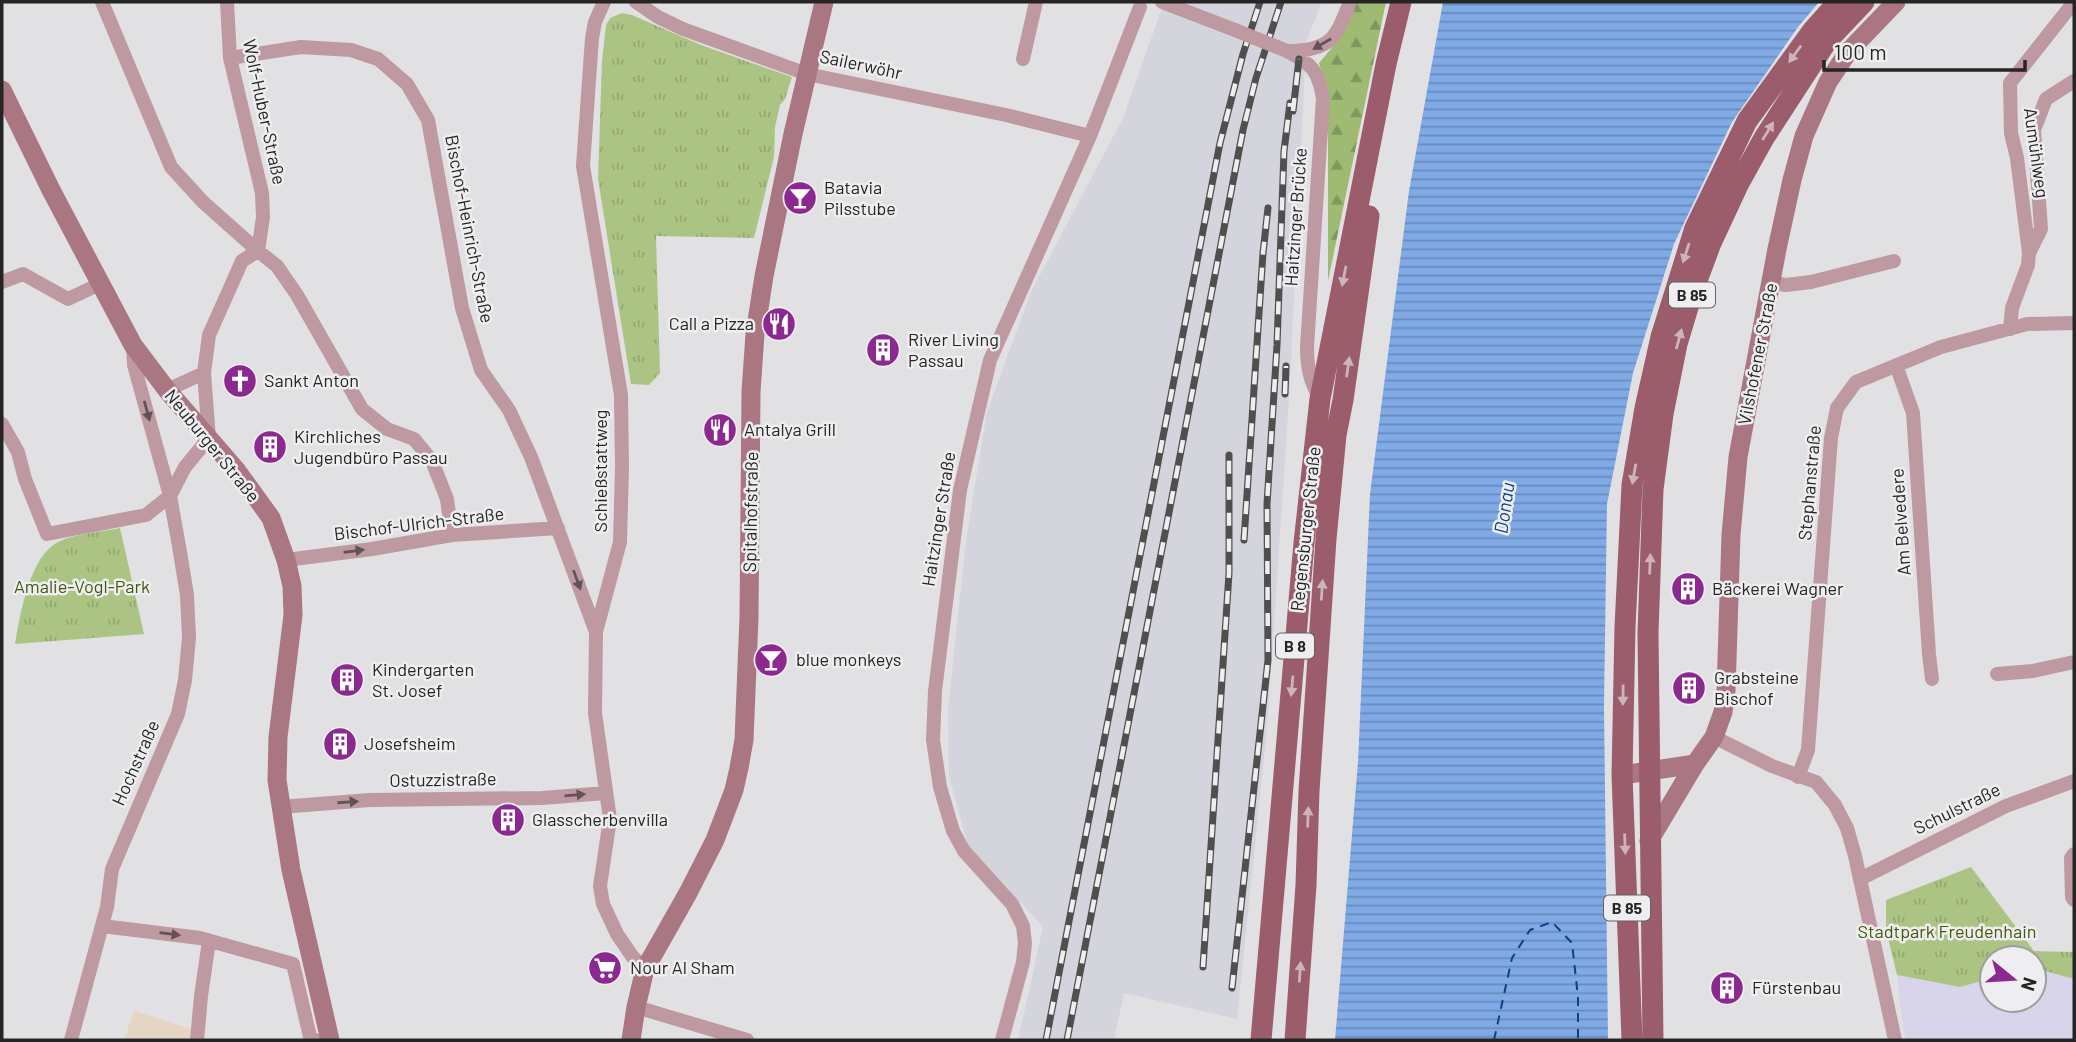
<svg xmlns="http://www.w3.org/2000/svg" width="2076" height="1042" font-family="Barlow,sans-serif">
<defs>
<pattern id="grass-tufts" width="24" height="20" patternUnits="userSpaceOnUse" patternTransform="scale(1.75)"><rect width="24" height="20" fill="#abc483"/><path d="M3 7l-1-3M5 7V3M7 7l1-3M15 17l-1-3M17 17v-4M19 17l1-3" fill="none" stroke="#93a871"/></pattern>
<pattern id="forest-firs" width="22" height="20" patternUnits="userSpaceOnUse" patternTransform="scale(1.75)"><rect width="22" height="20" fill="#9fba73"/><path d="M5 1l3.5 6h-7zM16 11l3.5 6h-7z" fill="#81975e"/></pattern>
<pattern id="water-rules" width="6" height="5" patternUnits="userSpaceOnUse" patternTransform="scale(1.75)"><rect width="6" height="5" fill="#80aae6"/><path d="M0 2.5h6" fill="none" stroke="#698aba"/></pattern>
</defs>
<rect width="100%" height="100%" fill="#e1e1e3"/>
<path fill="#d8d4ea" d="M2034,968L2074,979V1040H1906L1903,1028L1897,975L1960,987L1992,978V1000H2034Z"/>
<path fill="#d4d4dd" d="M1164,2H1322L1306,42L1290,383L1267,729L1237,1019L1124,993L1114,1040H1018L1043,927L968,845L949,777L948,710L966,540L987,412L1031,292L1123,118Z"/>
<path fill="#e5d5c3" d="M134,1011L197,1031L196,1040H124Z"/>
<path fill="url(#grass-tufts)" d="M622,13L632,15L701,45L792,77L785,99L780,105L775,127L774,157L754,238L656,236L660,373L649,385L631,384L598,179L602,61L606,25L610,18Z
M120,528L144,634L15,644C20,614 30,554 60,541C78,533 101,532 120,528Z
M1971,867L2034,951L2074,952V979L2034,968V958H1992V978L1960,987L1897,975L1886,930V900Z"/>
<path fill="url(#forest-firs)" d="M1356,2H1386L1328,281V93L1319,63L1340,38Z"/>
<path fill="url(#water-rules)" d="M1443,2H1819L1798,27L1732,122L1674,244L1633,373L1607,504L1604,706L1608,1040H1335L1358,762L1370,494L1409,191Z"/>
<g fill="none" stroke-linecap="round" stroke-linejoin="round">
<path stroke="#0b4187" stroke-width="2" stroke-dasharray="9 7" stroke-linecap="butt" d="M1494,1040L1512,958L1530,930L1552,922L1572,943L1578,997V1040"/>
<path stroke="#be99a1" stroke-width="14" d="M227,2L230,58L262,193L263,217L258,251L277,266L297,295L362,409L387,429L414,439L432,461L447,499L452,535
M604,2L595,22L592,38L583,166L621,395L622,467L620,542L596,632L595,713L610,819L600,886L603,904L617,934L632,956L645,969
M636,2L658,17L683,29L807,74L1006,115L1090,136
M1162,2L1235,30
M1287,51C1312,64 1318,70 1323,98L1307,347C1307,367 1310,381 1320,399
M1291,51C1332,50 1336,37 1350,2
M230,58L301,47L351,50L378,59L407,84L428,120L462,308L481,370L509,410L531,457L596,632
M1023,59L1036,2
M2030,251L2041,229L2034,130L2046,99L2074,81
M2,282L23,274L68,299L102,283
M1771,283L1786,285L1811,282L1894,261
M2010,329L2012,308L2028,265L2029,253L2017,158L2011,133L2010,83L2074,2
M1896,365L1913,413L1929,654L1932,679
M167,390L204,373
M2,424L18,452L25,479L47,534L146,515L170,496L185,467L209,438L204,373L209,335L242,261L258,251L203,202L171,167L102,2
M286,560L372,549L452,535L558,528
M1997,674L2033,671L2074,662
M1714,737L1772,766L1816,782L1835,805L1847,828L1855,856L1895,1040
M1798,777L1808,750L1831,438L1837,408L1856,382L1941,347L2027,324L2074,323
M280,807L370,800L542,798L606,793
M2074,854L2071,858L2072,897L2074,900
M1860,879L2006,806L2074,781
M102,926L200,938L293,964L310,1037L315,1040
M636,1007L747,1040
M71,1040L107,907L112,869L178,714L185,680L189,638L187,595L179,546L170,496L134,365L133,345
M197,1040L201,996L209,941
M1002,1040L1023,962L1025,943L1023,926L1012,904L964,851L953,831L940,787L933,740L935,691L960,490L990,360L1090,136L1140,7"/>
<path stroke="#aa7682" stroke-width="19" d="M2,90L51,190L133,345L167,390L237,471L271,518L286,560L292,586L293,615L278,737L277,780L291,870L330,1040
M1622,775L1695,764
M1649,841L1695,764L1714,737L1723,712L1726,691L1731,535L1738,457L1777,249L1792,180L1804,136L1828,82L1848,52L1896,2
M631,1040L636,1007L645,969L688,893L715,840L734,790L739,768L744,740L749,617L751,392L755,334L764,276L793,134L824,2"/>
<path stroke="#9b5c6b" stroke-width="21" d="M1261,1040L1304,543L1320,399L1386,64L1401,2
M1295,1040L1306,885L1309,791L1326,539L1336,435L1343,400L1369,216
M1632,1040L1622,775L1625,627L1632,485L1645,408L1661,337L1695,228L1747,121L1813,30L1838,2
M1653,1040L1648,633L1653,489L1663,414L1677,344L1692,294L1711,243L1738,185L1764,138L1827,41L1864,2"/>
<g stroke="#4f4f50" stroke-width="7">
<path id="rail" d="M1293,111L1299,59
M1285,394L1286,366
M1244,540L1263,253L1268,208
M1203,967L1229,573V455
M1232,988L1268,660L1267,504L1277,345L1284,151L1290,103
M1046,1040L1220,143L1243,54L1260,2
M1067,1040L1243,130L1256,78L1281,2"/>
</g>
<use href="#rail" stroke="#eeeef0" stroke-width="4.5" stroke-dasharray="13" stroke-linecap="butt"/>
<path stroke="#be99a1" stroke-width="14" d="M1235,30L1287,51"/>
</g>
<defs><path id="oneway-solid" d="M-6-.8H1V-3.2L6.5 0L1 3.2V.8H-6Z" transform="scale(1.75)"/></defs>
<g fill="#625357">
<use href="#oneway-solid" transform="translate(1322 44) rotate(150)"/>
<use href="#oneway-solid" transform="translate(147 411) rotate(75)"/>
<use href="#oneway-solid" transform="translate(354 551) rotate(-7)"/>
<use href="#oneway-solid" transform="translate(577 580) rotate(70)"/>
<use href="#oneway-solid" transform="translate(575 795) rotate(-5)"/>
<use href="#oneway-solid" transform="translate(348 802) rotate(-4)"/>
<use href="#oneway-solid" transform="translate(170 934) rotate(7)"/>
</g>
<g fill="#cdb4bb">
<use href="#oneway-solid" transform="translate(1795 54) rotate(126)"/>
<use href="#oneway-solid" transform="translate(1768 131) rotate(-58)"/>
<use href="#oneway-solid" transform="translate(1686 253) rotate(108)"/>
<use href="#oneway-solid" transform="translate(1344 276) rotate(101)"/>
<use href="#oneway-solid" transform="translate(1679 339) rotate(-75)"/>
<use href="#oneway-solid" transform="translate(1348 367) rotate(-82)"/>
<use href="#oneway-solid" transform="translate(1634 474) rotate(100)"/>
<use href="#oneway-solid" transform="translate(1650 564) rotate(-88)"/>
<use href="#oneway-solid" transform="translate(1322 590) rotate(-86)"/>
<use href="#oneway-solid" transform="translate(1292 686) rotate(95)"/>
<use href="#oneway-solid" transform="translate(1623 695) rotate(91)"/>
<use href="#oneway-solid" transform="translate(1308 817) rotate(-88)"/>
<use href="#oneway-solid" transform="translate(1625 844) rotate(88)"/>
<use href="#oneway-solid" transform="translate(1300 972) rotate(-86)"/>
</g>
<defs>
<g id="bar-disc" transform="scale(1.75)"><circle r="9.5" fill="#8c2990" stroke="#eeeef0"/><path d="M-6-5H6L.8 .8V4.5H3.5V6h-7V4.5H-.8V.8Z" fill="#fff"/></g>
<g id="restaurant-disc" transform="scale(1.75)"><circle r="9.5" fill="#8c2990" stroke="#eeeef0"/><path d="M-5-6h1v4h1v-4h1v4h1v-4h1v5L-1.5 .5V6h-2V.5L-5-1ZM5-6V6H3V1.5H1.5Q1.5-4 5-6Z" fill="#fff"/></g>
<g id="building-disc" transform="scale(1.75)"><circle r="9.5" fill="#8c2990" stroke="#eeeef0"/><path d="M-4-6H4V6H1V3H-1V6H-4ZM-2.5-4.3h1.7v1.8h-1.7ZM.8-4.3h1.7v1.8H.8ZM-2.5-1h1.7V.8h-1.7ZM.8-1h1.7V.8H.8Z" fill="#fff"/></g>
<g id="church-disc" transform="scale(1.75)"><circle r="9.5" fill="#8c2990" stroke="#eeeef0"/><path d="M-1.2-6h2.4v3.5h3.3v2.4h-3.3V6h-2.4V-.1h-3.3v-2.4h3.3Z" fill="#fff"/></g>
<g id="supermarket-disc" transform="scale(1.75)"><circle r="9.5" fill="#8c2990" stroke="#eeeef0"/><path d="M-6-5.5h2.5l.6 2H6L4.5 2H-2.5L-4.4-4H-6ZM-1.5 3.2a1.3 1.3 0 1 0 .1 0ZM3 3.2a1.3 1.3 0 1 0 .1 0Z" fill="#fff"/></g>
</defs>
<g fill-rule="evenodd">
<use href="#bar-disc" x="800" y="198"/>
<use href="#restaurant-disc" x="779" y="324"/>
<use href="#building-disc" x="883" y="350"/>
<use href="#church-disc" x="240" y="381"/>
<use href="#restaurant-disc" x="720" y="430"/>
<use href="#building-disc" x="270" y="447"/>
<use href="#building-disc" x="1688" y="589"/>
<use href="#bar-disc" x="771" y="660"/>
<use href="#building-disc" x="347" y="680"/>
<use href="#building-disc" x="1689" y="688"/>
<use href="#building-disc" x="340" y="744"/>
<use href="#building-disc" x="508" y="820"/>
<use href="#supermarket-disc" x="605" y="968"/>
<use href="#building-disc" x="1727" y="988"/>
</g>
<g text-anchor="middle" stroke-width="5" stroke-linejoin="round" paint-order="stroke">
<g fill="#eeeef0" stroke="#616163" stroke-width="2">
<rect x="1669" y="282.5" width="46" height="25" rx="5"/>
<rect x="1276" y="633.5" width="38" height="25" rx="5"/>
<rect x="1604" y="895.5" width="46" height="25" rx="5"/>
</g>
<g font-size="16" font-weight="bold" fill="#252526">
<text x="1692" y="301">B 85</text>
<text x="1295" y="652">B 8</text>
<text x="1627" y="914">B 85</text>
</g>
<g font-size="18" fill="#252526" stroke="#eeeef0">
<text transform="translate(861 65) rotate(12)" y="6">Sailerwöhr</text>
<text transform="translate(264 112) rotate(78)" y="6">Wolf-Huber-Straße</text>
<text transform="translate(2036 153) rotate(82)" y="6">Aumühlweg</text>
<text transform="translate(1296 217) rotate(-86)" y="6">Haitzinger Brücke</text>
<text transform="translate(469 229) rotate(79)" y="6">Bischof-Heinrich-Straße</text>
<text transform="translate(1758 354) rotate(-79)" y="6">Vilshofener Straße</text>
<text transform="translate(212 446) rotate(51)" y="6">Neuburger Straße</text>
<text transform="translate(601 471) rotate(-90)" y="6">Schießstattweg</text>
<text transform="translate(1810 483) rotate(-85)" y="6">Stephanstraße</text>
<text transform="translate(751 512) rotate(-89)" y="6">Spitalhofstraße</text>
<text transform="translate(939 519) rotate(-81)" y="6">Haitzinger Straße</text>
<text transform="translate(1901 522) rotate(-94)" y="6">Am Belvedere</text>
<text transform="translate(419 524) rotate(-7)" y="6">Bischof-Ulrich-Straße</text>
<text transform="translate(1306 529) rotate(-84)" y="6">Regensburger Straße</text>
<text transform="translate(136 763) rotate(-66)" y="6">Hochstraße</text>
<text transform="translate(443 780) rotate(-1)" y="6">Ostuzzistraße</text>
<text transform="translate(1957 809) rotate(-26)" y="6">Schulstraße</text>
</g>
<g font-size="18" fill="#252526" stroke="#eeeef0" text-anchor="start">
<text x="824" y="194">Batavia<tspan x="824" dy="21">Pilsstube</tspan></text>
<text x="754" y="330" text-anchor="end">Call a Pizza</text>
<text x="908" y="346">River Living<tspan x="908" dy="21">Passau</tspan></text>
<text x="264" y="387">Sankt Anton</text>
<text x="744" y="436">Antalya Grill</text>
<text x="294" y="443">Kirchliches<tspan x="294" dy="21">Jugendbüro Passau</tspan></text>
<text x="1712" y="595">Bäckerei Wagner</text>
<text x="796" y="666">blue monkeys</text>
<text x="372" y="676">Kindergarten<tspan x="372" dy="21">St. Josef</tspan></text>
<text x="1714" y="684">Grabsteine<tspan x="1714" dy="21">Bischof</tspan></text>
<text x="364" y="750">Josefsheim</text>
<text x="532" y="826">Glasscherbenvilla</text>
<text x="630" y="974">Nour Al Sham</text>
<text x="1752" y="994">Fürstenbau</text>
</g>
<g font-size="18" fill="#42590a" stroke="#eeeef0">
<text x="82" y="593">Amalie-Vogl-Park</text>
<text x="1947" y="938">Stadtpark Freudenhain</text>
</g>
<g font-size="19" font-style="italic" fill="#0b4187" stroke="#eeeef0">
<text transform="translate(1504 508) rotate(-82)" y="7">Donau</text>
</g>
</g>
<rect width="2076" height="1042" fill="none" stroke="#252526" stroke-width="7"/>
<g transform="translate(2013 979) rotate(108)"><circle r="33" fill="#eeeef0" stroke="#9e9e9f" stroke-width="2"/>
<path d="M0-5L12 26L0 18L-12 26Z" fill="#8c2990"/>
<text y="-10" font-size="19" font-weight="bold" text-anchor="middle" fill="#252526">N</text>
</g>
<path d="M1824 60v10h201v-10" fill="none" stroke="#252526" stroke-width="3.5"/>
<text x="1834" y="60" font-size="21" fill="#252526" stroke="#eeeef0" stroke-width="5" paint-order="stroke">100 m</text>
</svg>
